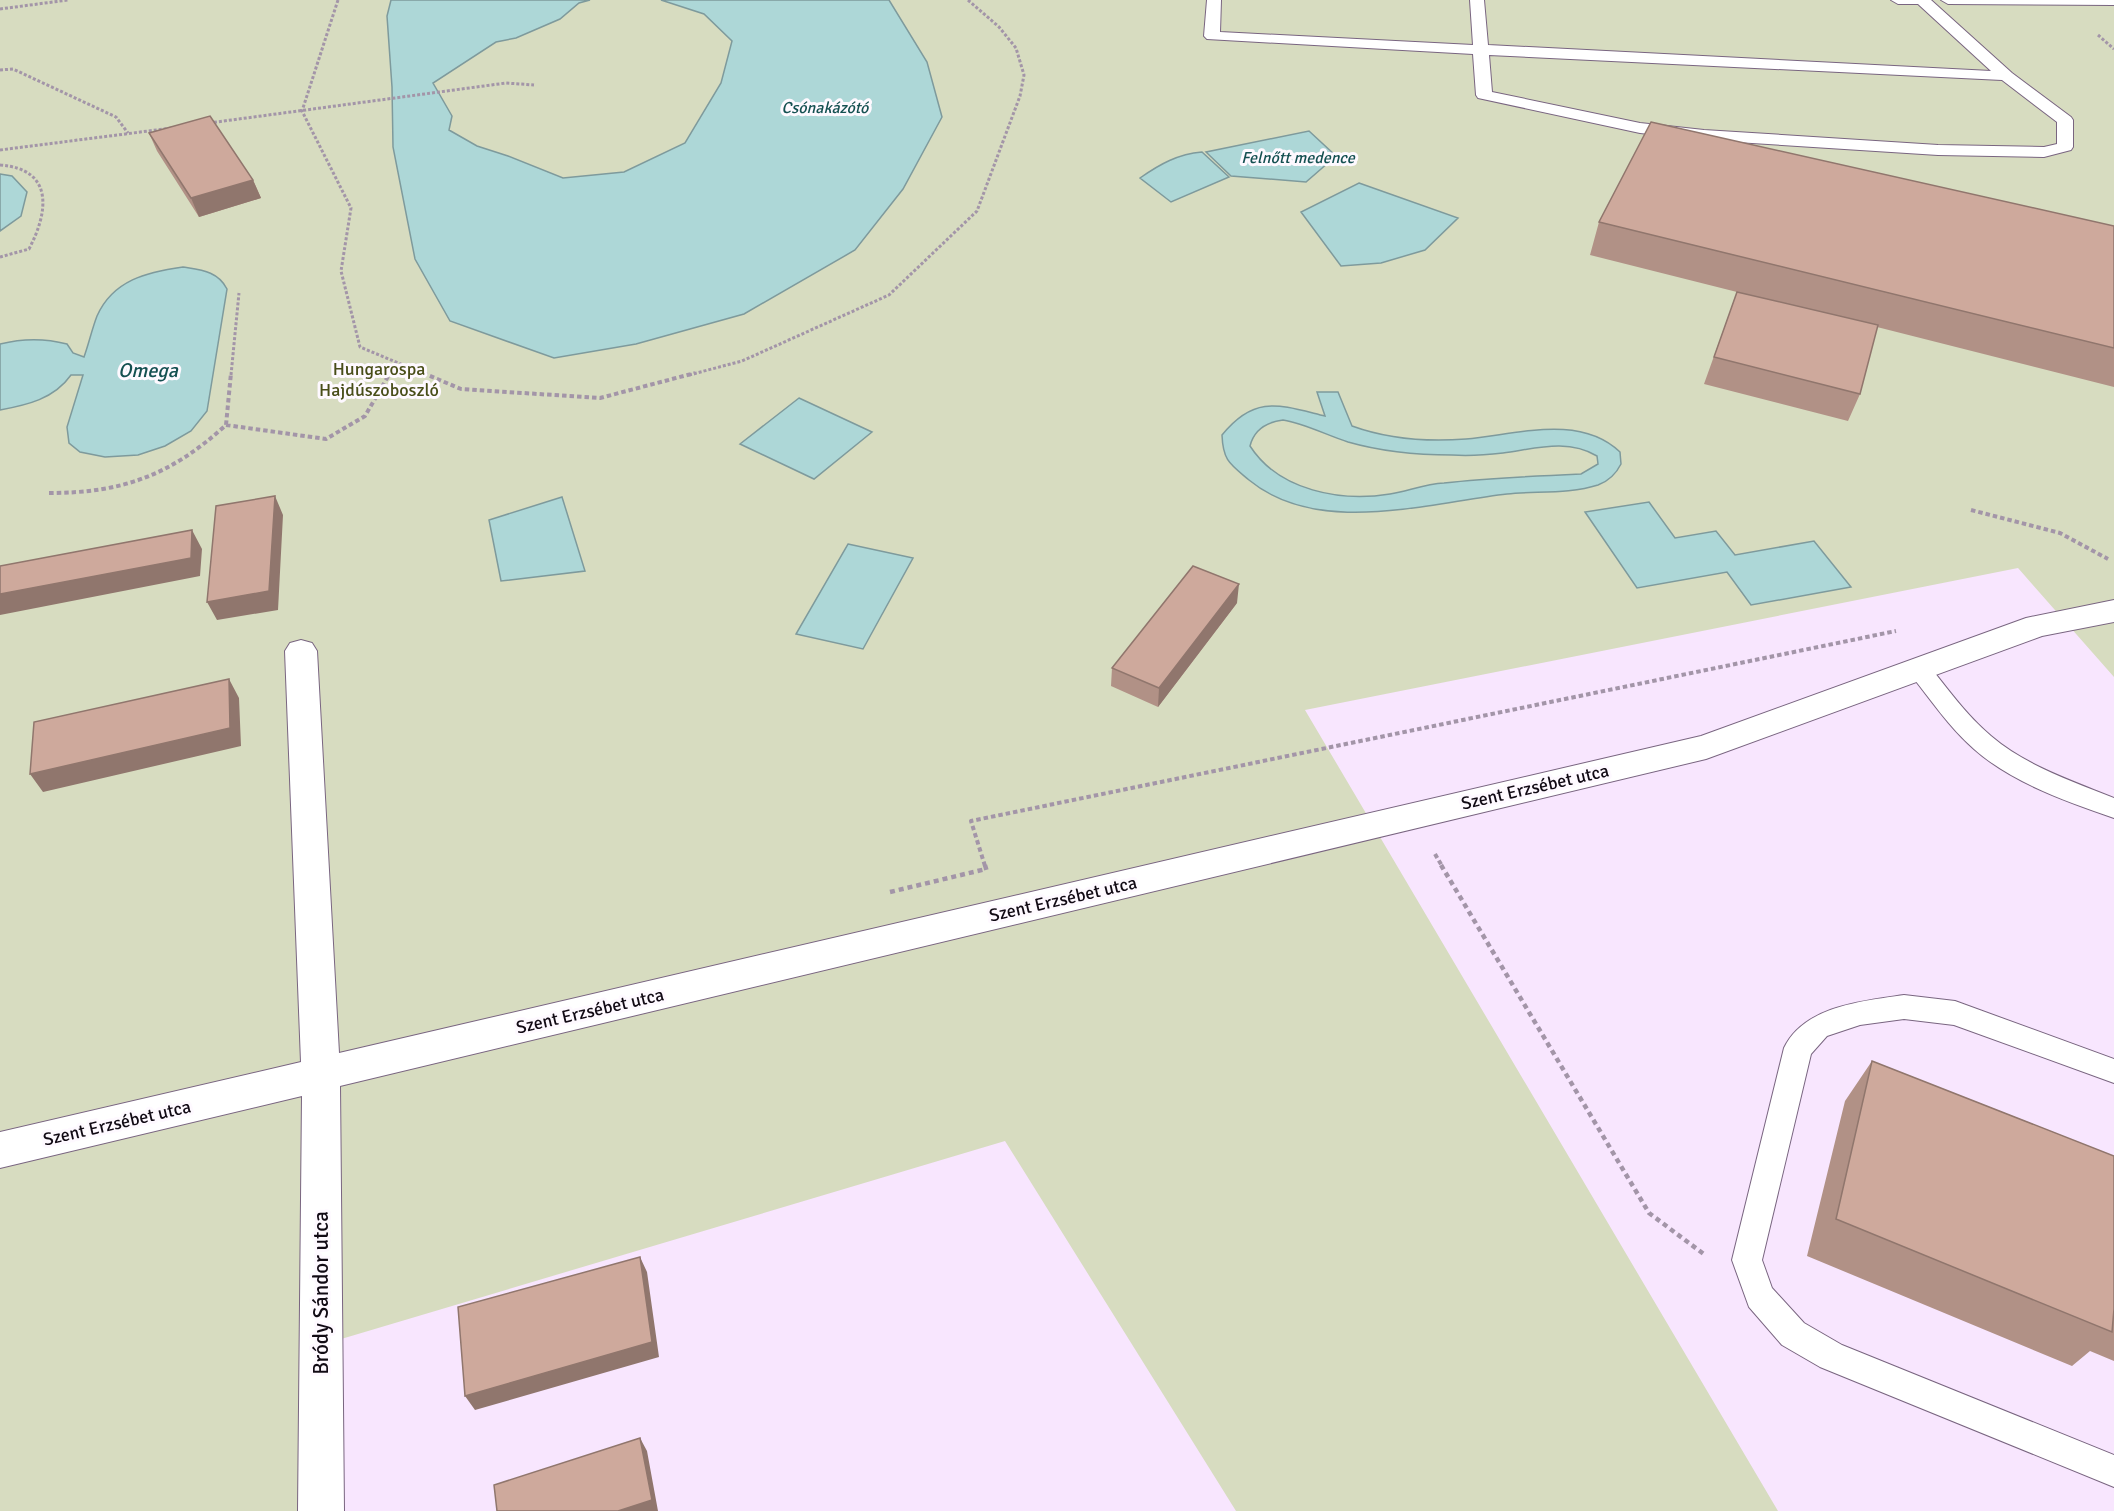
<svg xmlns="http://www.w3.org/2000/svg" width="2114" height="1511" font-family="Signika,sans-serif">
<rect width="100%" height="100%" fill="#f8e6fe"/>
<path fill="#d7dcc0" d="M0,0H2114V677L2018,568L1305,710L1778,1511H1236L1005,1141L311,1348L309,1511H0Z"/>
<path fill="#add7d7" stroke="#7e9a9c" stroke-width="1.5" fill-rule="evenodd" d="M391,0H590L579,3L560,19L516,38L496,42L433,83L452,116L449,130L477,146L508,156L563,178L624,172L685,143L721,83L732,41L704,14L661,0H889L927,62L942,117L903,189L855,250L744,314L636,344L554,358L450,321L415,259L393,147L392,87L387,16Z
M1309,131L1336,156L1306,182L1231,176L1206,152Z
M1202,152L1229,177L1171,202L1140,178C1160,164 1178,154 1202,152Z
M0,174L12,176L27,192L21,216L0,231Z
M1359,183L1458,218L1425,250L1381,263L1341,266L1301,212Z
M183,267C201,270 218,271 227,289L207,411L191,431L165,446L138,455L105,457L80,452L69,443L67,427L83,375H71C54,399 27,405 0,410V344C24,338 44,338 67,344L73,353L84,357C89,343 92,329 97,316C113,280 147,272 183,267Z
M1317,392H1338L1352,426C1388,439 1428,442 1466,439C1515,435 1579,413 1620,452L1621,464C1616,474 1609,481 1598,485C1570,494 1536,491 1507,494C1427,503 1318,537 1249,480C1230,464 1223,461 1222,435C1255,394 1280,405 1325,416ZM1283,420C1306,424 1326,435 1348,442C1383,452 1417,455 1452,455C1469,456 1486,455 1503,453C1534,449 1567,438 1597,456L1598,464L1581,474C1535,476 1489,478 1444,483C1425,484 1408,491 1390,494C1341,502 1279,491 1250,446C1254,430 1267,422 1283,420Z
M799,398L872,432L814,479L740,444Z
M562,497L585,571L501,581L489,520Z
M1649,502L1675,538L1716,531L1735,555L1814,541L1851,587L1751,605L1727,572L1637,588L1585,512Z
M848,544L913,558L863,649L796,634Z"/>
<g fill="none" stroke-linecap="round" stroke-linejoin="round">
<g stroke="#796580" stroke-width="2">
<path id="lane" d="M1207,0H1221L1220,32L1473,45L1470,0H1484L1488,45L1991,71L1918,4H1898L1891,0H1931L2012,73L2071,117L2073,120V147L2071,150L2044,157L1938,155L1704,140L1640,133L1478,98L1476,95L1473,54L1207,39L1204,36ZM1489,55L2002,80L2057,122V144L2044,147L1938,145L1704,130L1640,123L1492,92Z
M1941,0H2114V5L1948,4Z
M1919,661L1927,663C1947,688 1966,715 1991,736C2026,766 2072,781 2114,798V818C2067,802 2011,782 1974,749C1949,727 1931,700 1911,675L1908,669L1911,663Z
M1904,995L1955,1001L2114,1059V1083L1954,1025L1904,1019L1860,1025L1827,1036L1811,1054L1762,1260L1772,1288L1804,1323L1842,1345L2114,1455V1487L1820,1367L1782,1345L1749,1307L1732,1260L1784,1048C1804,1006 1863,1001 1904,995Z"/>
</g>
<g stroke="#796580" stroke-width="2">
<path id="street" d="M2114,600V622L2042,636L1706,759L340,1086L344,1511H298L302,1096L0,1168V1132L301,1062L285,651L290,643L301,640L312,643L317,651L339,1053L1701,736L2026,618Z"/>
</g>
<path stroke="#a395a8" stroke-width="3" stroke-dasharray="3 2" stroke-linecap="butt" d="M338,0L302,111L351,208L341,271L360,347L427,375
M0,9L68,0
M2098,35L2114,49
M0,70L13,69L116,117L128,133
M209,123L506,83L534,85
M0,150L172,128
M0,165C55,169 48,213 29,249L0,257
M231,375L239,293
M389,375L396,362
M689,375L742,361L889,295L977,211L1020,96L1024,75L1016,48L999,27L968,0"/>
<path stroke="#a395a8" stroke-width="4" stroke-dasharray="4.5 3" stroke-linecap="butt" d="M423,373L461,389L600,398L695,373
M226,425L326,439L365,416L390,373
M49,493C123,493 171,475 226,425L231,373
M1971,510L2060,533L2108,559
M1435,854L1442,866
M985,866L971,821L1896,631"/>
<path stroke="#a395a8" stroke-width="4.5" stroke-dasharray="5 4" stroke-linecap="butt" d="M985,865L987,872
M1441,865L1649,1213L1705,1255
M890,892L986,869"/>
<use href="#lane" fill="#fff" fill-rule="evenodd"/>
<use href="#street" fill="#fff" fill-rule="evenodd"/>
</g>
<path fill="#b19186" d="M149,133L253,180L261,198L199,217L157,151Z
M1599,222L2114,226V387L1877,327L1860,394L1848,421L1704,384L1737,292L1590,255Z
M1237,603L1158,707L1111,686L1112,668Z
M1872,1061L2114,1156V1361L2090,1351L2072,1366L1807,1256L1845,1101Z"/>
<path fill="#90766d" d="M253,180L261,198L199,217L191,198Z
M275,496L283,515L278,610L217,620L207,602Z
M192,530L202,549L200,576L0,615V594Z
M1239,584L1237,603L1158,707L1159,688Z
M229,679L239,698L241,746L43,792L30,774Z
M640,1257L647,1272L659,1357L475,1410L465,1396Z
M640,1438L647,1451L658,1511H618Z"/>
<path fill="#cea99c" stroke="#90766d" stroke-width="1.5" d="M210,116L253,180L191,198L149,133Z
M1651,122L2114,226V348L1599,222Z
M1737,292L1878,325L1860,394L1714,357Z
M275,496L269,591L207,602L216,506Z
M192,530L191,558L0,594V566Z
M1193,566L1239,584L1159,688L1112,668Z
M229,679L230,728L30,774L34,722Z
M1872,1061L2114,1156V1309L2112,1332L1836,1219Z
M640,1257L652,1342L465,1396L458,1307Z
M640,1438L652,1500L618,1511H497L494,1485Z"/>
<g text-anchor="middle" stroke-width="6" stroke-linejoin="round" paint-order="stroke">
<g font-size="16" font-style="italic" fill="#145051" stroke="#fef9ff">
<text x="825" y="113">Csónakázótó</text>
<text x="1298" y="163">Felnőtt medence</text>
</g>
<g font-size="18" fill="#484d18" stroke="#fef9ff">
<text x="379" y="375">Hungarospa<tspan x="379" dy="21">Hajdúszoboszló</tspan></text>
</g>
<g font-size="18" fill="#110a14" stroke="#fef9ff">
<text transform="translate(1535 787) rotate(-13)" y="6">Szent Erzsébet utca</text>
<text transform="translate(1063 899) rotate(-13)" y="6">Szent Erzsébet utca</text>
<text transform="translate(590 1011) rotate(-13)" y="6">Szent Erzsébet utca</text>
<text transform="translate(117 1123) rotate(-13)" y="6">Szent Erzsébet utca</text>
</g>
<g font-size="20" font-style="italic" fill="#145051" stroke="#fef9ff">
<text x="148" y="377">Omega</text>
</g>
<g font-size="21" fill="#110a14" stroke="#fef9ff">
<text transform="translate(321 1293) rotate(-90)" y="7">Bródy Sándor utca</text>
</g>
</g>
</svg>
